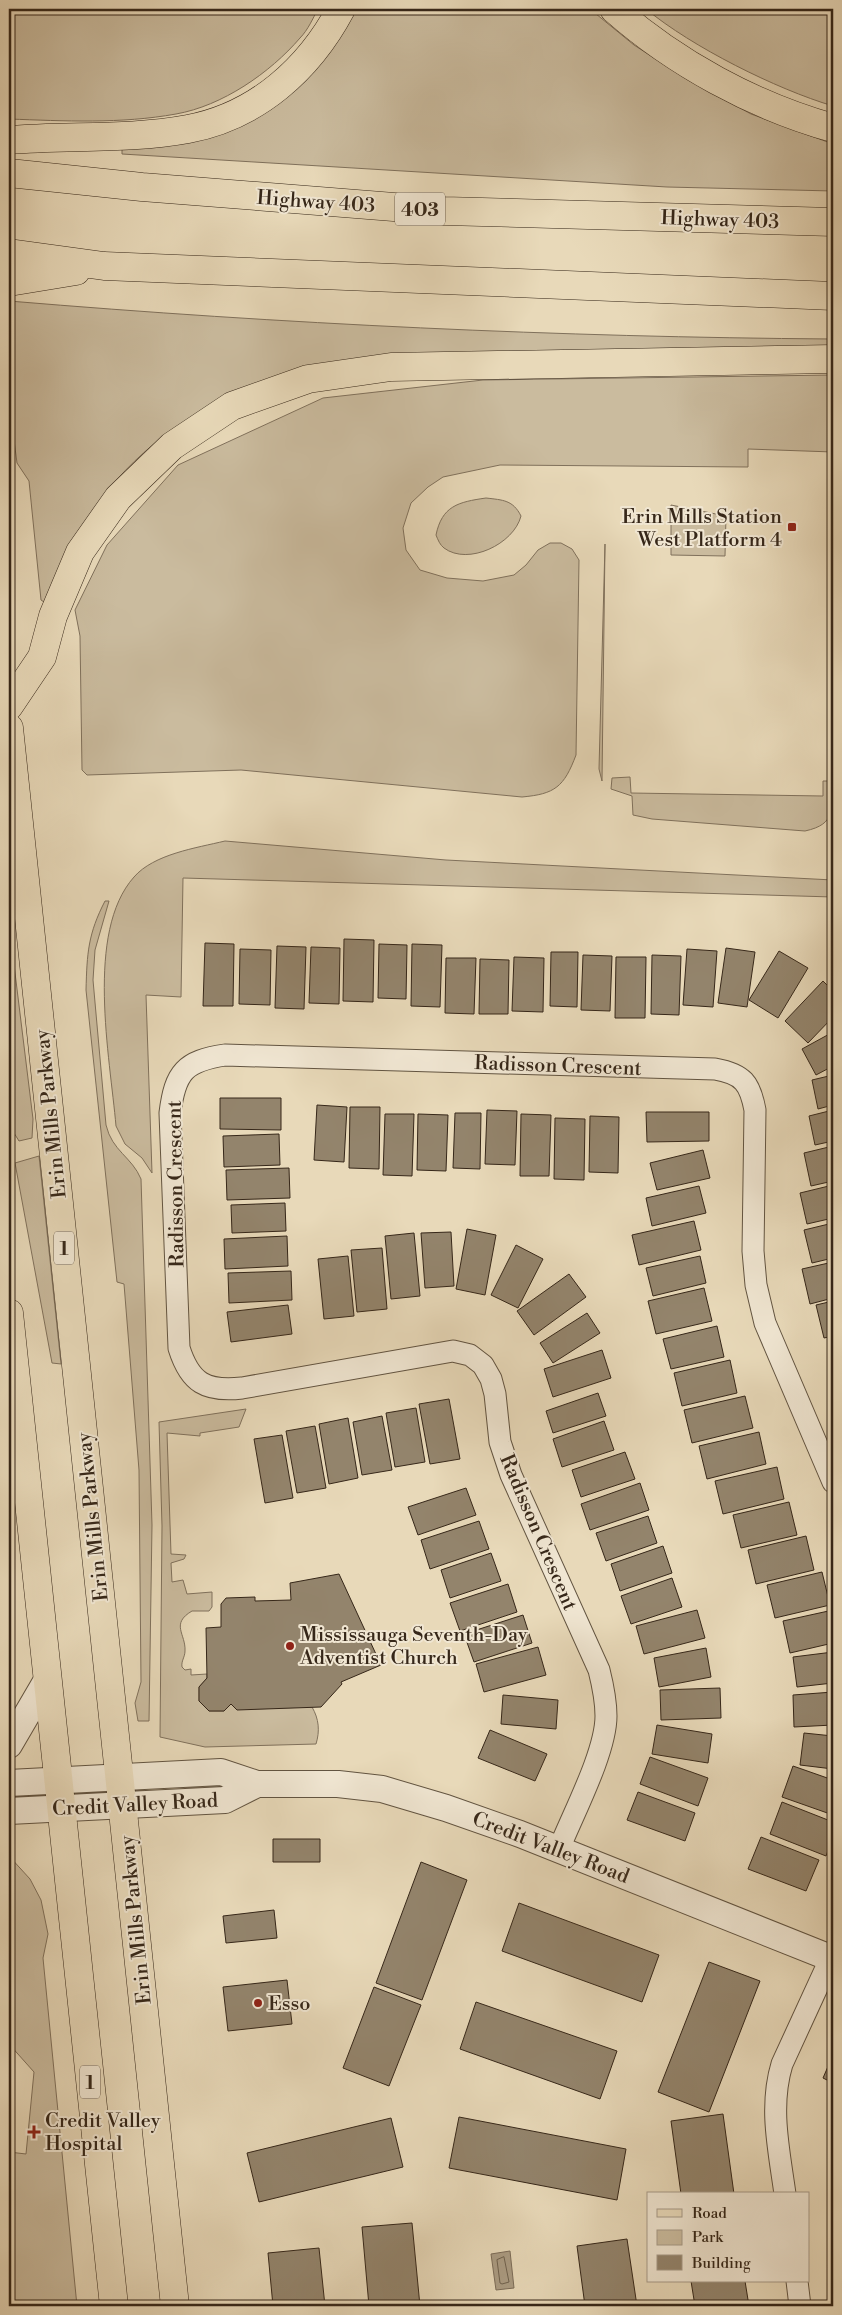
<svg xmlns="http://www.w3.org/2000/svg" width="842" height="2315" font-family="'Libre Bodoni',serif">
<rect width="100%" height="100%" fill="#e8d9b9"/>
<filter id="stains"><feTurbulence type="fractalNoise" baseFrequency=".004" numOctaves="4"/><feColorMatrix values="0 0 0 0 .2 0 0 0 0 .09 0 0 0 0 .02 0 0 0 .5 -.17"/></filter>
<radialGradient id="worn" r=".72"><stop offset=".6" stop-color="#630" stop-opacity="0"/><stop offset="1" stop-color="#630" stop-opacity=".3"/></radialGradient>
<path fill="#cabb9e" stroke="#80715c" d="M9,9H318C313,18 308,30 300,38C270,73 222,106 176,114C121,124 64,121 9,119Z
M352,9H590L634,45L688,80L751,114L833,144V191L667,187L122,154V147L211,133Z
M646,9H833V106C776,89 692,47 646,9Z
M9,301C283,324 558,337 833,339V349L532,351L232,393C161,432 119,466 76,536C63,556 54,580 44,602L41,600L29,481L17,463L9,402Z
M833,375V452L748,449V467L500,465L443,477L428,487L411,503L403,528L406,550L420,570L447,578L483,581L514,575L526,565L538,550L550,543H561L572,549L579,560L576,755C564,787 555,794 522,797L241,770L87,775L82,770L80,636L75,610L107,545L178,465L323,398L483,380Z
M486,498C503,500 513,500 521,516C514,544 468,566 444,548C440,545 438,540 436,535C442,506 458,502 486,498Z
M671,505L726,516L725,556L671,555Z
M605,544L602,781L599,769Z
M630,777L631,793L823,796V781H832C831,809 837,824 805,831L652,819L633,815L632,796L611,789L612,778Z
M225,841L446,860L833,880V897L183,878L181,997L146,995L152,1173L142,1158L125,1144L116,1126C110,1057 85,932 134,877C154,854 196,848 225,841Z
M105,901H109L95,950L93,980L106,1125C112,1151 132,1157 141,1179L152,1525L149,1721H138L135,1703L141,1682L139,1470L124,1284L117,1282L86,990C87,953 88,934 105,901Z
M9,924L33,1119L32,1138L19,1141L9,1125Z
M39,1156L61,1364L52,1363L15,1163Z
M246,1409L239,1427L200,1433V1436L167,1433L171,1554L186,1555L184,1559L171,1563L172,1582L183,1580L187,1594L212,1592V1607L209,1611H192C170,1624 186,1634 185,1651C185,1657 181,1661 182,1667L185,1670L191,1669V1675L207,1674V1678L199,1687V1701L209,1711H224L231,1704L312,1707C319,1719 320,1731 316,1744L205,1747L160,1737L162,1526L159,1422Z
M9,1856L30,1879L41,1900L48,1934L43,1958L77,2306H9V2152L26,2154L34,2072L9,2044Z"/>
<path fill="#ab9c83" stroke="#7c6d59" d="M510,2251L514,2288L496,2290L491,2254Z"/>
<g fill="none" stroke-linecap="round" stroke-linejoin="round">
<path stroke="#70624e" stroke-width="1" d="M504,2257L509,2282L502,2284L500,2283L497,2260Z"/>
</g>
<path fill="#93846c" stroke="#362719" d="M344,939L374,940L373,1002L343,1001Z
M205,943L234,944L233,1006H203Z
M379,944L407,945L406,999L378,998Z
M412,944L442,945L440,1007L411,1006Z
M277,946L306,947L304,1009L275,1008Z
M311,947L340,948L339,1004L309,1003Z
M726,948L755,952L747,1007L718,1003Z
M240,949L271,950L270,1005L239,1004Z
M687,949L717,951L713,1007L683,1005Z
M779,951L808,968L778,1018L749,1000Z
M551,952H578L577,1007L550,1006Z
M583,955L612,956L610,1011L581,1010Z
M652,955L681,956L679,1015L651,1014Z
M514,957L544,958L543,1012L512,1011Z
M616,957H646L645,1018H615Z
M446,958H476L474,1014L445,1013Z
M480,959L509,960L508,1014H479Z
M823,981L833,991V1017L808,1043L785,1021Z
M833,1032V1066L816,1075L802,1049Z
M833,1075V1105L818,1109L812,1080Z
M220,1098H281V1130L220,1129Z
M317,1105L347,1107L344,1162L314,1160Z
M350,1107H380L379,1169L349,1168Z
M487,1110L517,1111L515,1165L485,1164Z
M833,1110V1141L815,1145L809,1116Z
M646,1112H709V1141L647,1142Z
M455,1113H481L480,1169L453,1168Z
M385,1114H414L412,1176L383,1175Z
M418,1114L448,1115L446,1171L417,1170Z
M521,1114L551,1115L549,1176H520Z
M590,1116L619,1117L618,1173L589,1172Z
M555,1118L585,1119L584,1180L554,1179Z
M279,1134L280,1165L224,1167L223,1136Z
M833,1146V1181L811,1186L804,1153Z
M703,1150L710,1178L657,1190L650,1163Z
M289,1168L290,1198L227,1200L226,1170Z
M833,1185V1218L807,1224L800,1193Z
M699,1186L706,1213L652,1226L646,1198Z
M285,1203L286,1231L232,1233L231,1205Z
M694,1221L701,1250L639,1265L632,1235Z
M833,1223V1258L812,1263L804,1230Z
M467,1229L496,1235L485,1295L456,1289Z
M451,1232L454,1286L425,1288L421,1233Z
M414,1233L420,1296L391,1299L385,1236Z
M287,1236L288,1266L225,1269L224,1239Z
M516,1245L543,1259L518,1308L491,1295Z
M382,1248L387,1309L357,1312L351,1250Z
M348,1256L354,1316L324,1319L318,1259Z
M700,1256L706,1283L653,1296L646,1268Z
M833,1262V1298L810,1304L802,1269Z
M291,1271L292,1300L229,1303L228,1273Z
M569,1274L586,1297L534,1335L517,1311Z
M704,1288L712,1321L656,1334L648,1301Z
M833,1301V1336L824,1338L816,1305Z
M288,1305L292,1334L231,1342L227,1312Z
M587,1313L600,1333L553,1363L540,1343Z
M717,1326L724,1357L671,1369L663,1339Z
M602,1350L611,1378L553,1397L544,1369Z
M730,1360L737,1393L682,1406L674,1373Z
M598,1393L606,1416L553,1433L546,1411Z
M745,1396L753,1428L692,1443L684,1410Z
M449,1399L460,1459L430,1464L419,1404Z
M416,1408L425,1462L395,1467L386,1413Z
M382,1416L392,1470L362,1475L353,1422Z
M348,1418L358,1478L329,1484L319,1424Z
M604,1421L614,1450L562,1467L553,1439Z
M315,1426L326,1488L297,1493L286,1431Z
M759,1432L766,1464L707,1479L699,1446Z
M282,1435L293,1498L265,1503L254,1439Z
M625,1452L635,1479L581,1497L572,1470Z
M777,1467L784,1499L723,1514L715,1481Z
M640,1483L649,1510L590,1530L581,1504Z
M466,1488L476,1515L418,1535L408,1507Z
M789,1502L797,1535L741,1548L733,1515Z
M648,1516L657,1543L606,1561L596,1533Z
M479,1521L489,1549L430,1569L421,1540Z
M806,1536L814,1570L756,1584L748,1550Z
M663,1546L672,1573L620,1591L611,1564Z
M491,1553L501,1581L450,1598L441,1570Z
M822,1572L830,1605L775,1618L767,1585Z
M339,1574L381,1665L341,1682L342,1684L321,1707L237,1710L231,1704L224,1711H209L199,1701V1687L207,1678L206,1628L221,1627V1604L226,1598L255,1597V1601L291,1600L290,1583Z
M672,1578L682,1607L631,1624L621,1596Z
M508,1584L517,1612L460,1631L450,1603Z
M697,1610L705,1638L644,1654L636,1626Z
M833,1610V1643L790,1653L783,1621Z
M523,1615L532,1643L474,1662L464,1634Z
M538,1647L546,1675L484,1692L476,1664Z
M706,1648L711,1677L659,1687L654,1658Z
M833,1652V1683L797,1687L793,1657Z
M720,1688L721,1718L661,1720L660,1690Z
M833,1692V1725L794,1727L793,1695Z
M503,1695L558,1700L556,1729L501,1724Z
M657,1725L712,1734L708,1763L652,1754Z
M490,1730L547,1754L535,1781L478,1758Z
M804,1733L833,1736V1769L800,1765Z
M650,1757L708,1778L698,1806L640,1784Z
M793,1766L833,1780V1815L782,1797Z
M638,1792L695,1813L685,1841L627,1820Z
M782,1802L833,1822V1837L826,1856L770,1834Z
M761,1837L819,1860L806,1891L748,1869Z
M273,1839H320V1862H273Z
M421,1862L467,1880L422,2000L376,1983Z
M519,1903L659,1955L642,2002L502,1951Z
M274,1910L277,1938L226,1943L223,1916Z
M709,1962L760,1981L709,2112L658,2092Z
M287,1980L292,2024L228,2031L223,1987Z
M374,1987L421,2005L389,2086L343,2068Z
M476,2002L617,2051L600,2099L460,2049Z
M833,2055V2083L823,2078Z
M723,2114L734,2194H681L671,2121Z
M459,2117L626,2149L617,2200L449,2168Z
M391,2118L403,2167L259,2202L247,2153Z
M412,2223L420,2306H369L362,2227Z
M627,2239L637,2306H585L577,2246Z
M319,2248L325,2306H273L268,2253Z
M691,2281H745L749,2306H695Z"/>
<g fill="none" stroke-linecap="round" stroke-linejoin="round">
<g stroke="#625441" stroke-width="23">
<path id="minor" d="M559,1849C573,1814 606,1752 606,1716C606,1700 603,1686 599,1670L511,1475L500,1442L495,1394L491,1379L483,1365L470,1355L453,1351L242,1388C206,1392 190,1383 179,1348L170,1113C175,1072 185,1061 225,1055L715,1069C743,1074 750,1083 755,1110L753,1251L756,1285L765,1323L833,1482
M785,2194C779,2150 769,2107 782,2064L833,1953
M797,2281L800,2306"/>
</g>
<g stroke="#625441" stroke-width="28">
<path id="tertiary" d="M9,1745L47,1680
M9,1783L221,1772L257,1784H338L382,1789L446,1808L520,1834L833,1959
M9,1811L225,1800L257,1784"/>
</g>
<g stroke="#362719" stroke-width="29">
<path id="primary" d="M9,728L175,2306
M9,1313L114,2306"/>
</g>
<g stroke="#362719" stroke-width="29">
<path id="motorway" d="M614,9C675,63 754,106 833,128
M9,140C68,135 129,140 188,129C257,116 309,69 341,9
M9,173L142,187L444,211L833,222
M9,253L104,266L833,296
M9,282L76,271
M9,706L42,657L53,616L80,552L118,498L172,446L232,406L308,379L391,367L833,359"/>
</g>
<use href="#minor" stroke="#f0e6d2" stroke-width="21"/>
<use href="#tertiary" stroke="#f0e6d2" stroke-width="26"/>
<use href="#primary" stroke="#e8d9b9" stroke-width="28"/>
<use href="#motorway" stroke="#e8d9b9" stroke-width="28"/>
</g>
<g fill="#8f2418" stroke="#f0e6d2" stroke-width="2">
<rect x="787" y="522" width="10" height="10" rx="2.5"/>
<circle cx="290" cy="1646" r="5"/>
<circle cx="258" cy="2003" r="5"/>
<path d="M31.5 2124.5h5v5h5v5h-5v5h-5v-5h-5v-5h5z"/>
</g>
<g text-anchor="middle" stroke-width="4" stroke-linejoin="round" paint-order="stroke">
<g fill="#f0e6d2" stroke="#6e6050" stroke-width="1">
<rect x="395" y="192.5" width="50" height="33" rx="4"/>
<rect x="54" y="1231.5" width="20" height="33" rx="4"/>
<rect x="80" y="2065.5" width="20" height="33" rx="4"/>
</g>
<g font-size="19" font-weight="bold" fill="#362719">
<text x="420" y="216">403</text>
<text x="64" y="1255">1</text>
<text x="90" y="2089">1</text>
</g>
<g font-size="20" fill="#362719" stroke="#f0e6d2">
<text transform="translate(316 201) rotate(4)" y="7">Highway 403</text>
<text transform="translate(720 219) rotate(2)" y="7">Highway 403</text>
<text transform="translate(558 1065) rotate(2)" y="7">Radisson Crescent</text>
<text transform="translate(50 1114) rotate(-96)" y="7">Erin Mills Parkway</text>
<text transform="translate(175 1184) rotate(-91)" y="7">Radisson Crescent</text>
<text transform="translate(92 1517) rotate(-96)" y="7">Erin Mills Parkway</text>
<text transform="translate(539 1532) rotate(67)" y="7">Radisson Crescent</text>
<text transform="translate(135 1804) rotate(-3)" y="7">Credit Valley Road</text>
<text transform="translate(551 1847) rotate(21)" y="7">Credit Valley Road</text>
<text transform="translate(135 1920) rotate(-96)" y="7">Erin Mills Parkway</text>
</g>
<g font-size="20" fill="#362719" stroke="#f0e6d2" text-anchor="start">
<text x="782" y="523" text-anchor="end">Erin Mills Station<tspan x="782" dy="23">West Platform 4</tspan></text>
<text x="300" y="1641">Mississauga Seventh-Day<tspan x="300" dy="23">Adventist Church</tspan></text>
<text x="268" y="2010">Esso</text>
<text x="45" y="2127">Credit Valley<tspan x="45" dy="23">Hospital</tspan></text>
</g>
</g>
<rect width="842" height="2315" fill="none" stroke="#e8d9b9" stroke-width="30"/>
<rect x="10" y="10" width="822" height="2295" fill="none" stroke="#362719" stroke-width="2.5"/>
<rect x="15" y="15" width="812" height="2285" fill="none" stroke="#362719"/>
<rect x="647" y="2192" width="162" height="90" fill="#f0e6d2" stroke="#a69a88"/>
<rect x="657" y="2209" width="25" height="8" fill="#e8d9b9" stroke="#a69a88"/>
<text x="692" y="2218" font-size="15" fill="#362719">Road</text>
<rect x="657" y="2230" width="25" height="15" fill="#cabb9e" stroke="#a69a88"/>
<text x="692" y="2242" font-size="15" fill="#362719">Park</text>
<rect x="657" y="2255" width="25" height="15" fill="#93846c" stroke="#a69a88"/>
<text x="692" y="2268" font-size="15" fill="#362719">Building</text>
<rect width="100%" height="100%" filter="url(#stains)"/>
<rect width="100%" height="100%" fill="url(#worn)"/>
</svg>
